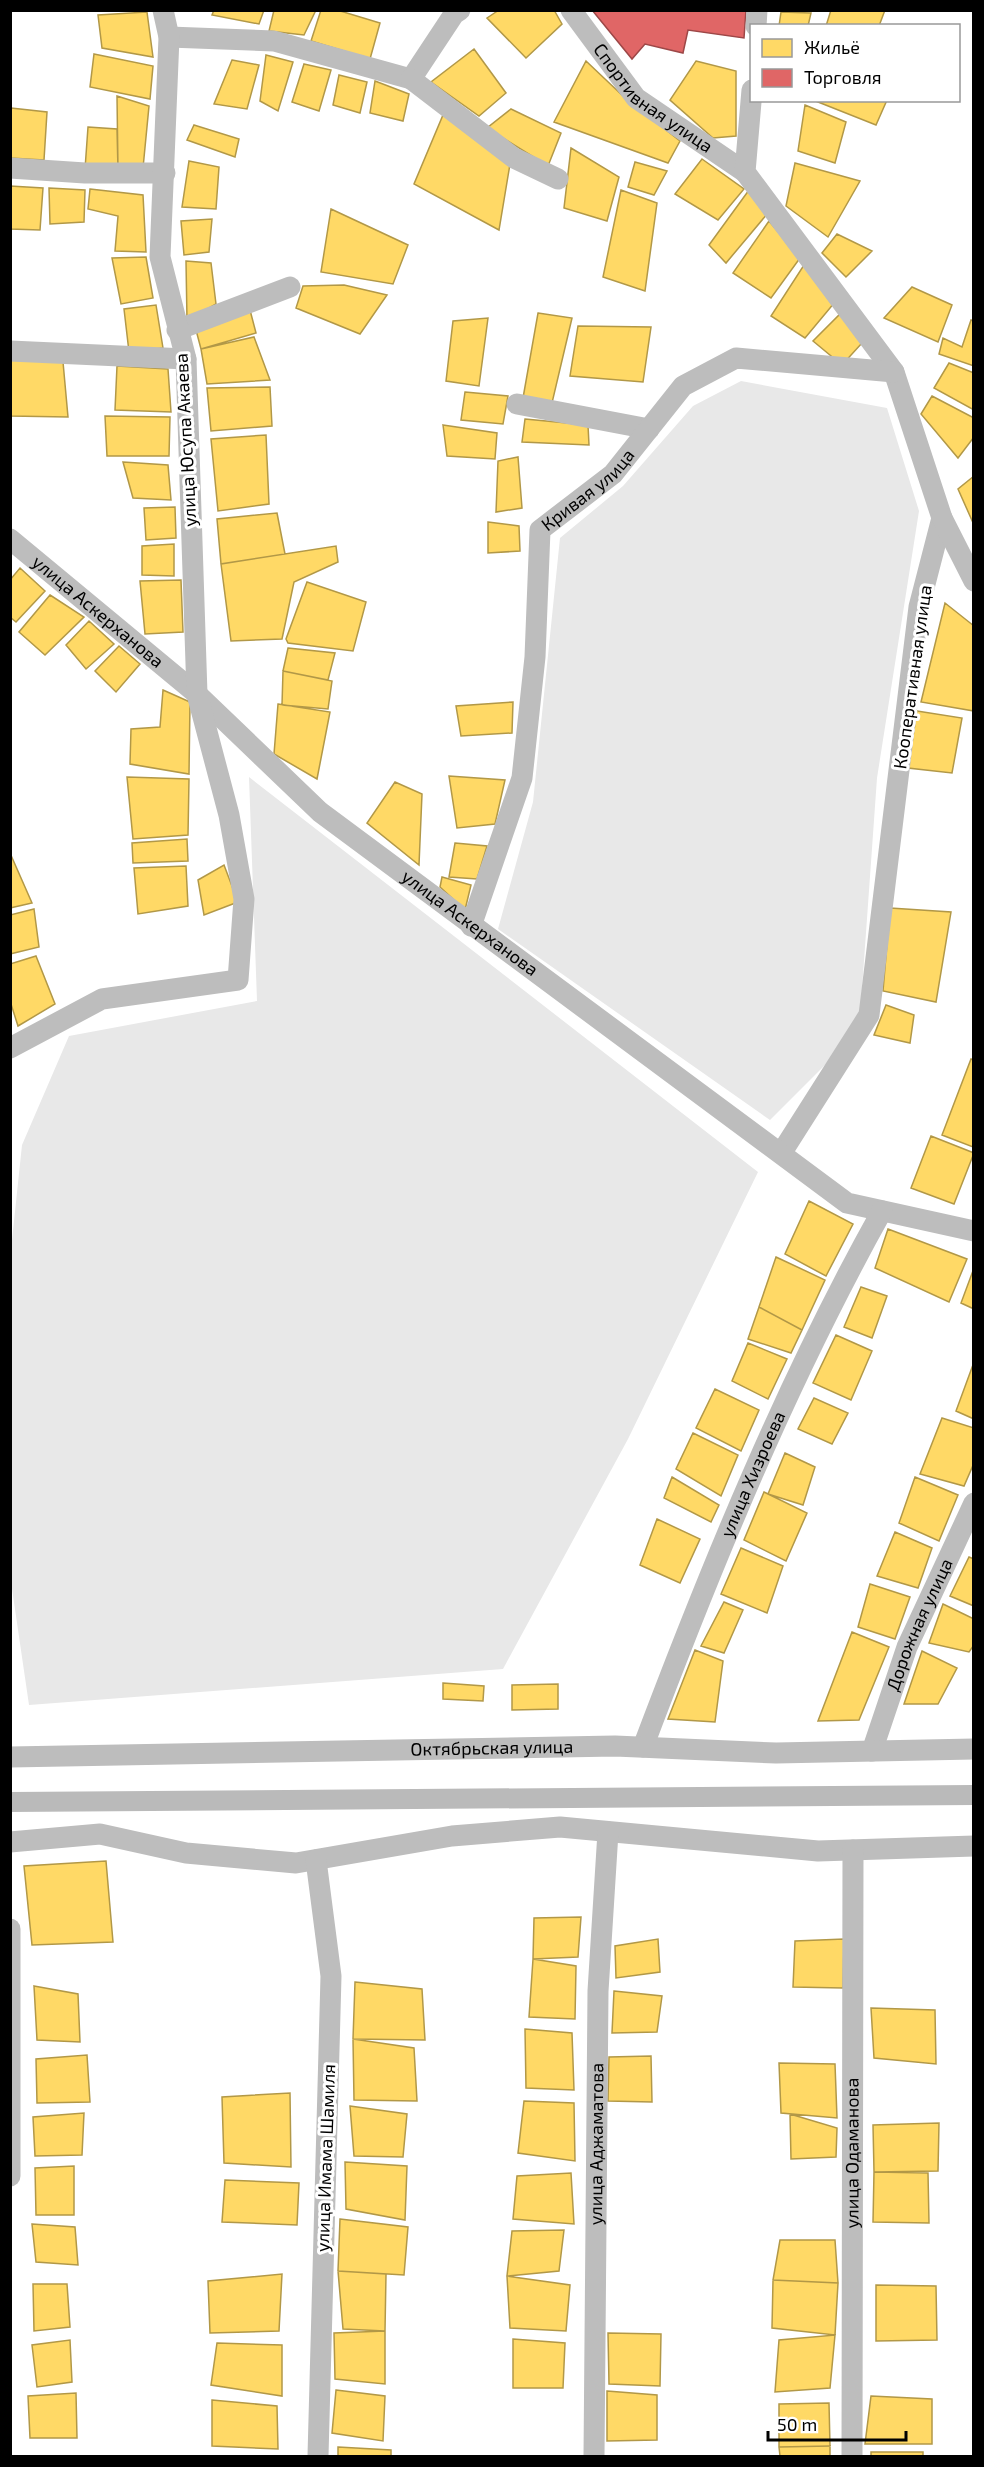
<svg xmlns="http://www.w3.org/2000/svg" width="984" height="2467" font-family="'Exo 2',sans-serif">
<rect width="100%" height="100%" fill="#fff"/>
<path fill="#e8e8e8" d="M741,381L887,408L919,511L877,778L859,1031L770,1120L498,929L533,802L560,538L623,486L693,406Z
M249,777L758,1172L628,1439L503,1669L29,1705L10,1575V1259L22,1145L69,1036L257,1001Z"/>
<path fill="#ffd966" stroke="#b29847" stroke-width="1.5" d="M214,10H264L259,24L212,15Z
M274,10H316L304,35L269,31Z
M321,10H337L380,23L370,59L311,41Z
M499,10H554L562,24L526,58L487,18Z
M831,10H885L879,26H826Z
M147,12L153,57L102,48L98,15Z
M781,12L811,13L808,26H779Z
M474,49L506,93L479,116L431,82Z
M94,54L153,66L150,99L90,87Z
M266,55L293,62L278,111L260,101Z
M232,60L259,65L247,109L214,104Z
M586,61L624,97L680,141L668,163L554,122Z
M696,61L736,71V136L713,138L670,100Z
M304,64L331,70L319,111L292,102Z
M339,75L367,82L360,113L333,105Z
M375,81L409,94L403,121L370,113Z
M117,96L149,106L143,168L118,170Z
M813,100H887L876,125Z
M805,105L846,122L835,163L798,151Z
M11,108L47,112L44,160L10,158Z
M511,109L561,133L548,166L487,128Z
M443,115L510,164L499,230L414,184Z
M194,125L239,139L235,157L187,140Z
M88,127L117,129L118,170L85,169Z
M571,148L619,177L607,221L564,208Z
M702,159L744,189L718,220L675,194Z
M189,161L219,167L216,209L182,207Z
M635,162L667,171L654,195L628,187Z
M795,163L860,181L828,237L786,206Z
M10,186L43,188L40,230L10,229Z
M49,188L85,190L84,222L50,224Z
M90,189L143,195L146,252L115,251L118,216L88,209Z
M621,190L657,203L645,291L603,277Z
M749,190L768,213L726,263L709,245Z
M331,209L408,245L393,284L321,272Z
M212,219L209,252L184,255L181,221Z
M769,221L800,258L771,298L733,273Z
M837,234L872,251L846,277L822,253Z
M146,257L153,298L121,304L112,258Z
M186,261L211,263L216,304L187,321Z
M804,265L835,302L805,338L771,316Z
M344,285L387,295L360,334L296,308L303,286Z
M912,287L952,305L938,342L884,318Z
M156,305L163,348L129,352L124,309Z
M250,310L256,333L201,349L196,330Z
M538,313L572,318L552,403L523,398Z
M840,314L862,343L842,365L813,341Z
M488,318L479,386L446,381L453,321Z
M971,320L974,321V366L939,354L943,338L962,347Z
M578,326L651,327L643,382L570,376Z
M254,337L270,380L207,384L201,349Z
M10,359L63,362L68,417L10,416Z
M949,363L974,373V410L934,388Z
M117,366L168,369L171,412L115,410Z
M270,387L272,426L211,431L207,388Z
M465,392L508,396L503,424L461,420Z
M932,396L974,418V437L958,458L921,414Z
M105,416L170,417L169,456H107Z
M525,419L588,425L589,445L522,442Z
M443,425L497,433L495,459L447,456Z
M266,435L269,504L218,511L211,439Z
M518,457L522,508L496,512L498,461Z
M123,462L168,465L171,500L133,498Z
M974,476V525L958,489Z
M175,507L176,538L146,540L144,508Z
M277,513L285,554L221,564L217,519Z
M488,522L519,526L520,551L488,553Z
M174,544V576L142,575V546Z
M336,546L338,562L294,582L282,639L231,641L221,564Z
M20,568L45,591L16,622L10,617V580Z
M181,580L183,632L145,634L140,581Z
M307,582L366,602L353,651L288,643L286,639Z
M50,595L84,617L45,655L19,632Z
M945,603L974,626V711L921,702Z
M89,621L114,644L86,669L66,645Z
M119,646L140,664L116,692L95,671Z
M288,648L335,653L328,680L283,671Z
M283,671L332,681L328,709L282,705Z
M163,690L190,702L189,774L130,764L131,729L160,727Z
M513,702L512,733L461,736L456,706Z
M278,704L330,712L317,779L274,754Z
M917,711L962,718L952,773L908,768Z
M449,776L505,780L495,824L457,828Z
M127,777L189,779L188,835L133,839Z
M395,782L422,794L419,865L367,823Z
M187,839L188,861L133,863L132,843Z
M455,843L487,846L477,879L449,877Z
M10,853L32,903L10,908Z
M224,865L238,902L204,915L198,880Z
M186,866L188,906L138,914L134,868Z
M442,877L471,885L465,910L440,887Z
M890,908L951,912L936,1002L883,991Z
M34,909L39,947L10,954V915Z
M36,956L55,1004L18,1026L10,1001V964Z
M886,1005L914,1015L910,1043L874,1035Z
M971,1059L974,1060L973,1147L942,1135Z
M931,1136L974,1153L954,1204L911,1188Z
M809,1201L853,1224L826,1276L785,1254Z
M888,1229L967,1259L949,1302L875,1268Z
M776,1257L825,1280L802,1330L759,1307Z
M974,1268V1309L961,1303Z
M861,1287L887,1296L872,1338L844,1327Z
M759,1307L802,1330L791,1353L748,1339Z
M836,1335L872,1351L851,1400L813,1383Z
M748,1343L787,1359L768,1399L732,1381Z
M974,1362V1419L956,1411Z
M715,1389L759,1410L741,1451L696,1428Z
M814,1398L848,1413L832,1444L798,1429Z
M942,1418L974,1428V1463L964,1486L920,1474Z
M693,1433L738,1455L721,1496L676,1469Z
M785,1453L815,1467L803,1505L768,1494Z
M672,1477L719,1505L711,1522L664,1498Z
M915,1477L958,1495L939,1541L899,1523Z
M764,1492L807,1513L786,1561L744,1540Z
M657,1519L700,1539L680,1583L640,1565Z
M895,1532L932,1548L918,1588L877,1576Z
M741,1548L783,1566L767,1613L721,1594Z
M969,1557L974,1559V1606L950,1596Z
M870,1584L910,1597L895,1639L858,1627Z
M724,1602L743,1610L724,1653L701,1646Z
M943,1604L974,1619V1645L969,1652L929,1643Z
M852,1632L889,1647L859,1720L818,1721Z
M695,1650L723,1661L715,1722L668,1719Z
M922,1651L957,1668L938,1704H904Z
M443,1683L484,1686L483,1701L443,1699Z
M558,1684V1709L512,1710V1685Z
M106,1861L113,1942L32,1945L24,1866Z
M581,1917L578,1957L533,1959L534,1918Z
M658,1939L660,1972L616,1978L615,1946Z
M844,1939L843,1988L793,1987L795,1941Z
M533,1959L576,1966L575,2019L529,2017Z
M355,1982L422,1989L425,2040L353,2039Z
M34,1986L78,1994L80,2042L37,2040Z
M614,1991L662,1996L657,2032L612,2033Z
M871,2008L935,2010L936,2064L874,2058Z
M525,2029L572,2033L574,2090L526,2088Z
M353,2039L414,2048L417,2101L354,2100Z
M87,2055L90,2102L37,2103L36,2059Z
M651,2056L652,2102L608,2101L609,2057Z
M779,2063L835,2064L837,2118L781,2113Z
M290,2093L291,2167L224,2163L222,2097Z
M524,2101L574,2103L575,2161L518,2153Z
M350,2106L407,2114L403,2157L354,2156Z
M84,2113L82,2155L35,2156L33,2117Z
M790,2114L837,2128L836,2157L791,2159Z
M939,2123L938,2171L874,2172L873,2125Z
M345,2162L407,2166L405,2220L346,2209Z
M74,2166V2215H36L35,2168Z
M874,2172L928,2173L929,2223L873,2222Z
M571,2173L574,2224L513,2219L517,2176Z
M225,2180L299,2183L297,2225L222,2222Z
M340,2219L408,2227L404,2275L338,2271Z
M32,2224L75,2227L78,2265L36,2262Z
M564,2230L559,2271L507,2276L512,2231Z
M780,2240H835L838,2283L773,2280Z
M338,2271L386,2274L385,2331L343,2329Z
M282,2274L279,2331L210,2333L208,2281Z
M507,2276L570,2285L566,2331L510,2328Z
M773,2280L838,2283L835,2335L772,2328Z
M33,2284H67L70,2327L34,2331Z
M876,2285L936,2286L937,2340L876,2341Z
M385,2331V2384L335,2379L334,2333Z
M608,2333L661,2334L660,2386L609,2384Z
M835,2335L830,2388L775,2392L779,2340Z
M513,2339L565,2343L563,2388H513Z
M70,2340L72,2382L37,2387L32,2345Z
M217,2343L282,2345V2396L211,2385Z
M336,2390L385,2396L383,2441L332,2433Z
M607,2391L657,2395V2440L607,2441Z
M76,2393L77,2438H30L28,2396Z
M871,2396L932,2399V2444H865Z
M212,2400L277,2406L278,2449L212,2446Z
M829,2403L830,2446L779,2447V2404Z
M830,2446V2456H780L779,2447Z
M338,2447L391,2450V2456H338Z
M871,2452H923V2456H871Z"/>
<path fill="#e06666" stroke="#9d4747" stroke-width="1.5" d="M592,10H746L744,38L688,30L683,53L645,44L632,59Z"/>
<g fill="none" stroke-linecap="round" stroke-linejoin="round">
<path stroke="#bababa" stroke-width="20" d="M10,1802L974,1795"/>
<g stroke="#bdbdbd" stroke-width="21">
<path id="s1" d="M571,10L636,98L745,172"/>
<path d="M756,26L757,10"/>
<path d="M169,37L274,41L411,79L454,14L460,10"/>
<path d="M411,79L514,158L558,179"/>
<path d="M752,90L745,172L894,372L942,518L919,607L869,1015L782,1152"/>
<path d="M10,168L85,173H165"/>
<path d="M177,330L290,287"/>
<path d="M10,351L186,359"/>
<path d="M517,404L649,429"/>
<path d="M942,518L974,581"/>
<path id="s2" d="M10,539L197,694L320,812L847,1203L974,1231"/>
<path id="s3" d="M471,926L522,778L535,657L540,530L613,474L683,386L736,358L894,372"/>
<path d="M10,1048L102,999L238,980L244,899L229,815L197,694L186,359L160,257L169,37L163,10"/>
<path id="s4" d="M643,1747C712,1564 787,1381 882,1211"/>
<path id="s5" d="M872,1751L907,1647L974,1503"/>
<path id="s6" d="M10,1757L615,1746L776,1753L974,1749"/>
<path d="M10,1842L100,1834L186,1853L296,1863L452,1836L560,1827L818,1851L974,1846"/>
<path d="M316,1860L331,1976L318,2456"/>
<path d="M10,1929V2176"/>
<path id="s7" d="M594,2456L598,1991L608,1832"/>
<path id="s8" d="M852,2456L853,1850"/>
</g>
</g>
<g text-anchor="middle" stroke-width="6" stroke-linejoin="round" paint-order="stroke">
<g font-size="18" fill="#000" stroke="#fff">
<text dy="6" stroke="none"><textPath href="#s1" startOffset="122">Спортивная улица</textPath></text>
<text transform="translate(186 440) rotate(-93)" y="6">улица Юсупа Акаева</text>
<text dy="6" stroke="none"><textPath href="#s3" startOffset="468">Кривая улица</textPath></text>
<text dy="6" stroke="none"><textPath href="#s2" startOffset="114">улица Аскерханова</textPath></text>
<text transform="translate(913 677) rotate(-82)" y="6">Кооперативная улица</text>
<text dy="6" stroke="none"><textPath href="#s2" startOffset="600">улица Аскерханова</textPath></text>
<text dy="6" stroke="none"><textPath href="#s4" startOffset="294">улица Хизроева</textPath></text>
<text dy="6" stroke="none"><textPath href="#s5" startOffset="135">Дорожная улица</textPath></text>
<text dy="6" stroke="none"><textPath href="#s6" startOffset="482">Октябрьская улица</textPath></text>
<text dy="6" stroke="none"><textPath href="#s7" startOffset="312">улица Аджаматова</textPath></text>
<text dy="6" stroke="none"><textPath href="#s8" startOffset="303">улица Одаманова</textPath></text>
<text transform="translate(326 2158) rotate(-88)" y="6">улица Имама Шамиля</text>
</g>
</g>
<rect width="984" height="2467" fill="none" stroke="#000000" stroke-width="24"/>
<rect x="750" y="24" width="210" height="78" fill="#ffffff" stroke="#999999" stroke-width="1.5"/>
<rect x="762" y="39" width="30" height="18" fill="#ffd966" stroke="#999999" stroke-width="1.5"/>
<text x="804" y="54" font-size="18" fill="#000000">Жильё</text>
<rect x="762" y="69" width="30" height="18" fill="#e06666" stroke="#999999" stroke-width="1.5"/>
<text x="804" y="84" font-size="18" fill="#000000">Торговля</text>
<path d="M768 2431v9h138v-9" fill="none" stroke="#000000" stroke-width="3"/>
<text x="777" y="2431" font-size="18" fill="#000000" stroke="#ffffff" stroke-width="4.5" paint-order="stroke">50 m</text>
</svg>
